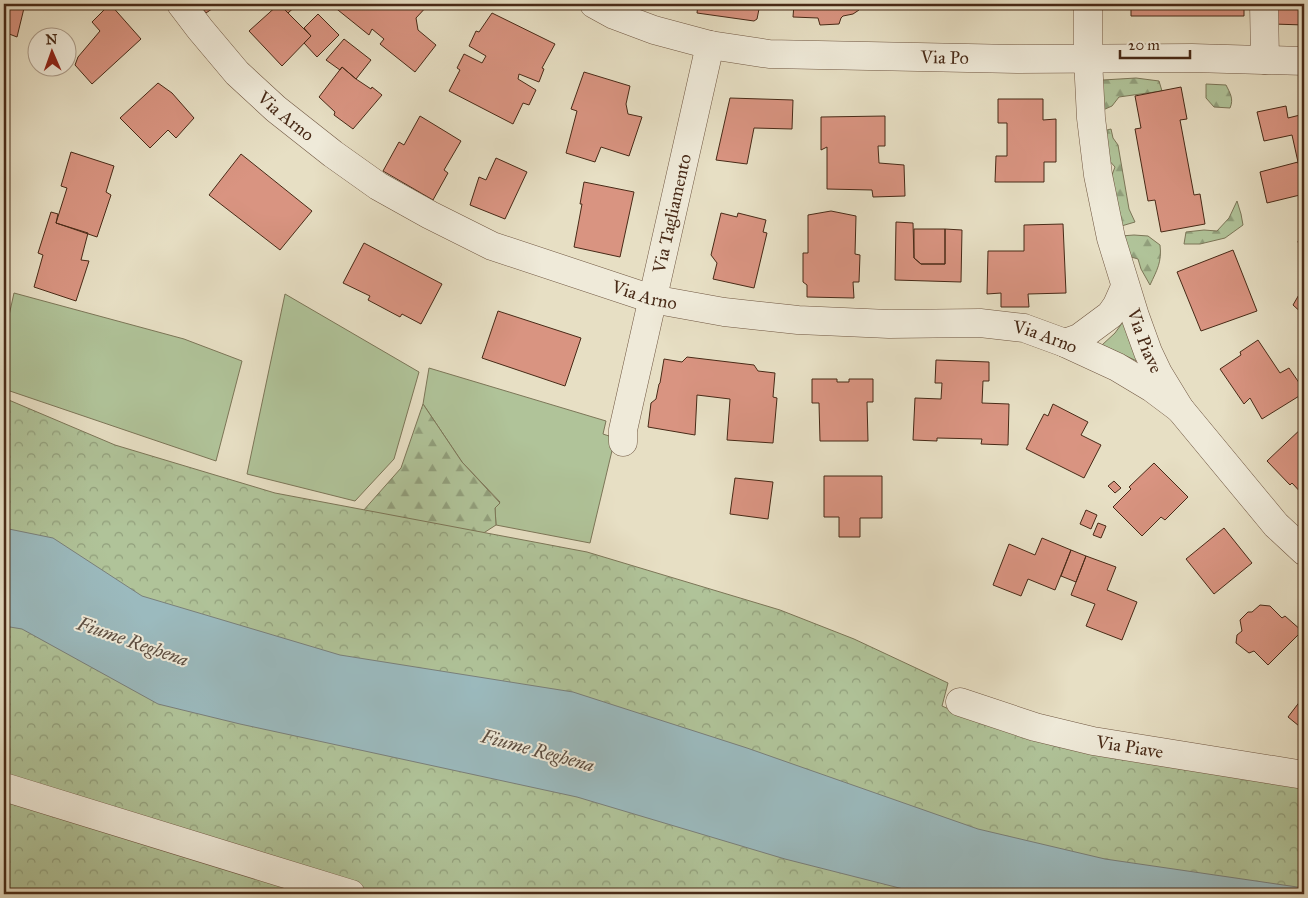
<svg xmlns="http://www.w3.org/2000/svg" width="1308" height="898" font-family="'IM FELL Great Primer',serif">
<defs>
<pattern id="forest-firs" width="22" height="20" patternUnits="userSpaceOnUse" patternTransform="scale(1.25)"><rect width="22" height="20" fill="#b0c399"/><path d="M5 1l3.5 6h-7zM16 11l3.5 6h-7z" fill="#919f7c"/></pattern>
<pattern id="park-crowns" width="20" height="18" patternUnits="userSpaceOnUse" patternTransform="scale(1.25)"><rect width="20" height="18" fill="#b0c399"/><path d="M2 6a3 3 0 1 1 6 0M12 15a3 3 0 1 1 6 0" fill="none" stroke="#919f7c"/></pattern>
</defs>
<rect width="100%" height="100%" fill="#e7dfc4"/>
<filter id="stains"><feTurbulence type="fractalNoise" baseFrequency=".004" numOctaves="4"/><feColorMatrix values="0 0 0 0 .2 0 0 0 0 .09 0 0 0 0 .02 0 0 0 .5 -.17"/></filter>
<radialGradient id="worn" r=".72"><stop offset=".6" stop-color="#630" stop-opacity="0"/><stop offset="1" stop-color="#630" stop-opacity=".3"/></radialGradient>
<path fill="#b0c399" stroke="#7c7658" d="M14,293L184,339L242,361L216,461L4,389V338Z
M285,294L419,372L394,459L355,501L247,474Z
M1125,319L1139,362L1102,345L1115,333Z
M429,368L606,421L603,434L615,438L590,543L496,525L495,508L500,502L462,462L423,404Z"/>
<path fill="url(#forest-firs)" stroke="#7c7658" d="M1136,78L1159,81L1162,91L1119,97L1112,106L1103,110L1095,99L1103,80Z
M1206,84L1226,85C1230,93 1234,99 1230,108L1214,107L1206,98Z
M1111,129L1113,138L1118,145L1129,209L1135,222L1118,227L1103,198L1115,167L1098,148L1095,133Z
M1237,201L1241,214L1243,225L1225,238L1200,244H1184L1186,232L1204,230L1217,231L1229,218Z
M1134,235L1148,236L1160,245C1162,262 1157,270 1150,285L1141,269L1138,259L1121,254V236Z
M423,404L462,462L500,503L495,508L496,525L482,534L363,511L401,468Z"/>
<path fill="url(#park-crowns)" stroke="#7c7658" d="M4,398L115,445L275,493L587,552L780,610L854,639L948,683L942,706L980,723L1304,786V894H4Z"/>
<path fill="#9bbabe" stroke="#7a807b" d="M4,528L53,538L142,596L340,655L573,692L747,748L978,829L1105,859L1304,888V894H923L785,859L577,797L240,724L158,704L22,629L4,626Z"/>
<path fill="#d99481" stroke="#482a17" d="M4,4H25L17,37L4,32Z
M110,4L141,39L92,84L75,65L78,57L100,31L92,22Z
M199,4H219L206,13Z
M264,4H279L272,10Z
M279,4H298L288,13Z
M279,4L311,36L282,66L249,31Z
M336,4H429L416,18L418,30L436,45L415,72L380,44L384,39L372,29L369,35L333,6Z
M698,4H760L757,19L754,21L697,13Z
M794,4H813L818,9H841L848,4H860L859,10L853,14L843,16L841,18L839,24L820,25L818,18L793,17Z
M813,4H848L841,9H818Z
M1131,4H1244V16H1131Z
M1274,4H1304V25L1273,24Z
M492,13L555,44L542,68L544,69L539,82L519,74L518,79L536,90L529,105L523,103L513,124L449,91L460,70L457,68L464,54L482,63L486,56L469,46L476,31L479,32Z
M318,14L339,35L317,57L304,43L311,36L304,28Z
M344,39L371,60L356,79L342,67L340,70L326,60Z
M342,67L356,79L371,89L372,87L382,95L353,129L334,115L335,112L319,97Z
M584,72L630,86L626,104L628,114L642,117L629,156L601,147L595,162L566,153L577,111L571,109Z
M158,83L172,93L194,118L176,138L168,130L150,148L120,118Z
M1181,87L1187,119L1180,120L1194,195L1200,194L1205,224L1161,232L1155,200L1148,201L1135,129L1141,128L1135,96Z
M730,98L793,100L792,129L754,128L747,164L716,160Z
M998,99H1043V120L1056,119V162H1044V182H995L996,156H1007V123H998Z
M1286,106L1288,118L1304,114V189L1292,135L1264,141L1257,112Z
M420,116L461,141L444,170L448,173L433,200L383,171L399,142L404,145Z
M885,116V146H878L879,163L904,165L905,196L873,197L872,190L827,189V147L821,150V117Z
M71,152L114,166L106,192L111,195L97,237L56,223L67,188L61,186Z
M241,154L312,211L280,250L209,195Z
M496,158L527,172L505,219L470,205L479,177L486,180Z
M1298,162L1304,189V194L1267,203L1260,172Z
M584,182L634,192L620,257L574,247L582,204H580Z
M831,211L856,216L855,254L860,255L859,282H853L854,298L807,297V285L803,282V253H808V215Z
M51,212L58,214L56,223L88,233L81,260L89,261L76,301L34,287L43,255L38,253Z
M721,213L737,217L738,213L766,220L763,232L767,233L754,288L713,279L717,263L711,255Z
M896,222L913,223L914,258L921,264H945V229L962,230L961,282L895,280Z
M1063,224L1066,293L1028,294L1029,307H1001V293L987,294L988,251H1024V225Z
M914,229H945V264H921L914,258Z
M1304,239V270L1298,241Z
M364,243L442,284L421,324L402,314L400,317L368,300L370,296L343,283Z
M1233,250L1257,311L1201,331L1177,272Z
M1304,286V315L1293,305Z
M498,311L581,338L565,386L482,358Z
M1258,340L1280,373L1289,368L1304,390V393L1262,419L1250,398L1244,404L1220,369L1241,355L1240,352Z
M687,357L754,365L758,371L775,373L773,397L777,398L773,443L727,440L730,399L697,395L695,435L648,427L651,403L656,399L659,384L660,383L664,359L682,362Z
M936,360L989,362V381H983L982,403L1009,404L1008,445L981,444L982,439L937,438V441L913,440L915,398L941,399L942,383H935Z
M812,379H837V382H849V379H873V402H867L868,441H820L819,403H812Z
M1053,404L1088,422L1081,435L1101,445L1084,478L1026,449L1044,414L1048,416Z
M1304,426V502L1300,498L1304,496L1292,483L1290,485L1267,461Z
M1154,463L1188,497L1165,520L1161,517L1142,536L1113,507L1131,489L1129,487Z
M824,476H882V518H860V537H839V517H824Z
M735,478L773,482L768,519L730,514Z
M1114,481L1121,488L1115,493L1108,486Z
M1086,510L1097,515L1091,529L1080,524Z
M1098,523L1106,526L1101,538L1093,535Z
M1224,528L1252,563L1214,594L1186,559Z
M1042,538L1071,550L1055,590L1028,579L1021,596L993,585L1009,544L1035,555Z
M1071,550L1086,556L1076,582L1061,576Z
M1086,556L1116,567L1107,590L1137,602L1122,640L1086,626L1095,604L1071,595Z
M1260,605L1270,606L1282,618L1285,616L1302,631L1268,665L1254,651L1249,653L1236,643L1237,635L1242,631L1240,620L1248,612H1252Z
M1304,696V730L1288,717Z"/>
<g fill="none" stroke-linecap="round" stroke-linejoin="round">
<g stroke="#705742" stroke-width="29">
<g id="minor">
<path id="s1" d="M181,4L200,29L237,73L276,109L333,154L378,186L430,215L492,246L652,299L724,312L798,320L889,324L980,323L1024,328L1065,343L1117,367L1152,388L1180,409"/>
<path id="s2" d="M594,4L614,15L654,30L710,45L769,54L1017,59L1192,58L1304,61"/>
<path id="s3" d="M1088,4V59L1091,118L1098,175L1111,238L1135,316L1148,352L1158,373L1180,409L1276,525L1304,551"/>
<path d="M1264,4L1265,60"/>
<path d="M1065,343L1079,338L1110,315L1117,305L1125,287"/>
<path id="s4" d="M623,442V430L710,45"/>
<path id="s5" d="M960,702L1035,727L1093,741L1304,775"/>
<path d="M4,787L351,894"/>
</g>
</g>
<use href="#minor" stroke="#efead9" stroke-width="28"/>
</g>
<g text-anchor="middle" stroke-width="4" stroke-linejoin="round" paint-order="stroke">
<g font-size="18" fill="#482a17" stroke="#efead9">
<text dy="6" stroke="none"><textPath href="#s2" startOffset="359">Via Po</textPath></text>
<text dy="6" stroke="none"><textPath href="#s1" startOffset="154">Via Arno</textPath></text>
<text dy="6" stroke="none"><textPath href="#s4" startOffset="234">Via Tagliamento</textPath></text>
<text dy="6" stroke="none"><textPath href="#s1" startOffset="559">Via Arno</textPath></text>
<text dy="6" stroke="none"><textPath href="#s1" startOffset="964">Via Arno</textPath></text>
<text dy="6" stroke="none"><textPath href="#s3" startOffset="344">Via Piave</textPath></text>
<text dy="6" stroke="none"><textPath href="#s5" startOffset="176">Via Piave</textPath></text>
</g>
<g font-size="19" font-style="italic" fill="#5d4e41" stroke="#efead9">
<text transform="translate(133 641) rotate(19)" y="7">Fiume Reghena</text>
<text transform="translate(538 750) rotate(15)" y="7">Fiume Reghena</text>
</g>
</g>
<rect width="1308" height="898" fill="none" stroke="#e7dfc4" stroke-width="20"/>
<rect x="5" y="5" width="1298" height="888" fill="none" stroke="#482a17" stroke-width="2.5"/>
<rect x="10" y="10" width="1288" height="878" fill="none" stroke="#482a17"/>
<g transform="translate(52 52) rotate(358)"><circle r="24" fill="#efead9" stroke="#ac9d8b"/>
<path d="M0-4L9 19L0 12L-9 19Z" fill="#8f2418"/>
<text y="-8" font-size="14" font-weight="bold" text-anchor="middle" fill="#482a17">N</text>
</g>
<path d="M1120 50v8h70v-8" fill="none" stroke="#482a17" stroke-width="2.5"/>
<text x="1128" y="50" font-size="15" fill="#482a17" stroke="#efead9" stroke-width="4" paint-order="stroke">20 m</text>
<rect width="100%" height="100%" filter="url(#stains)"/>
<rect width="100%" height="100%" fill="url(#worn)"/>
</svg>
